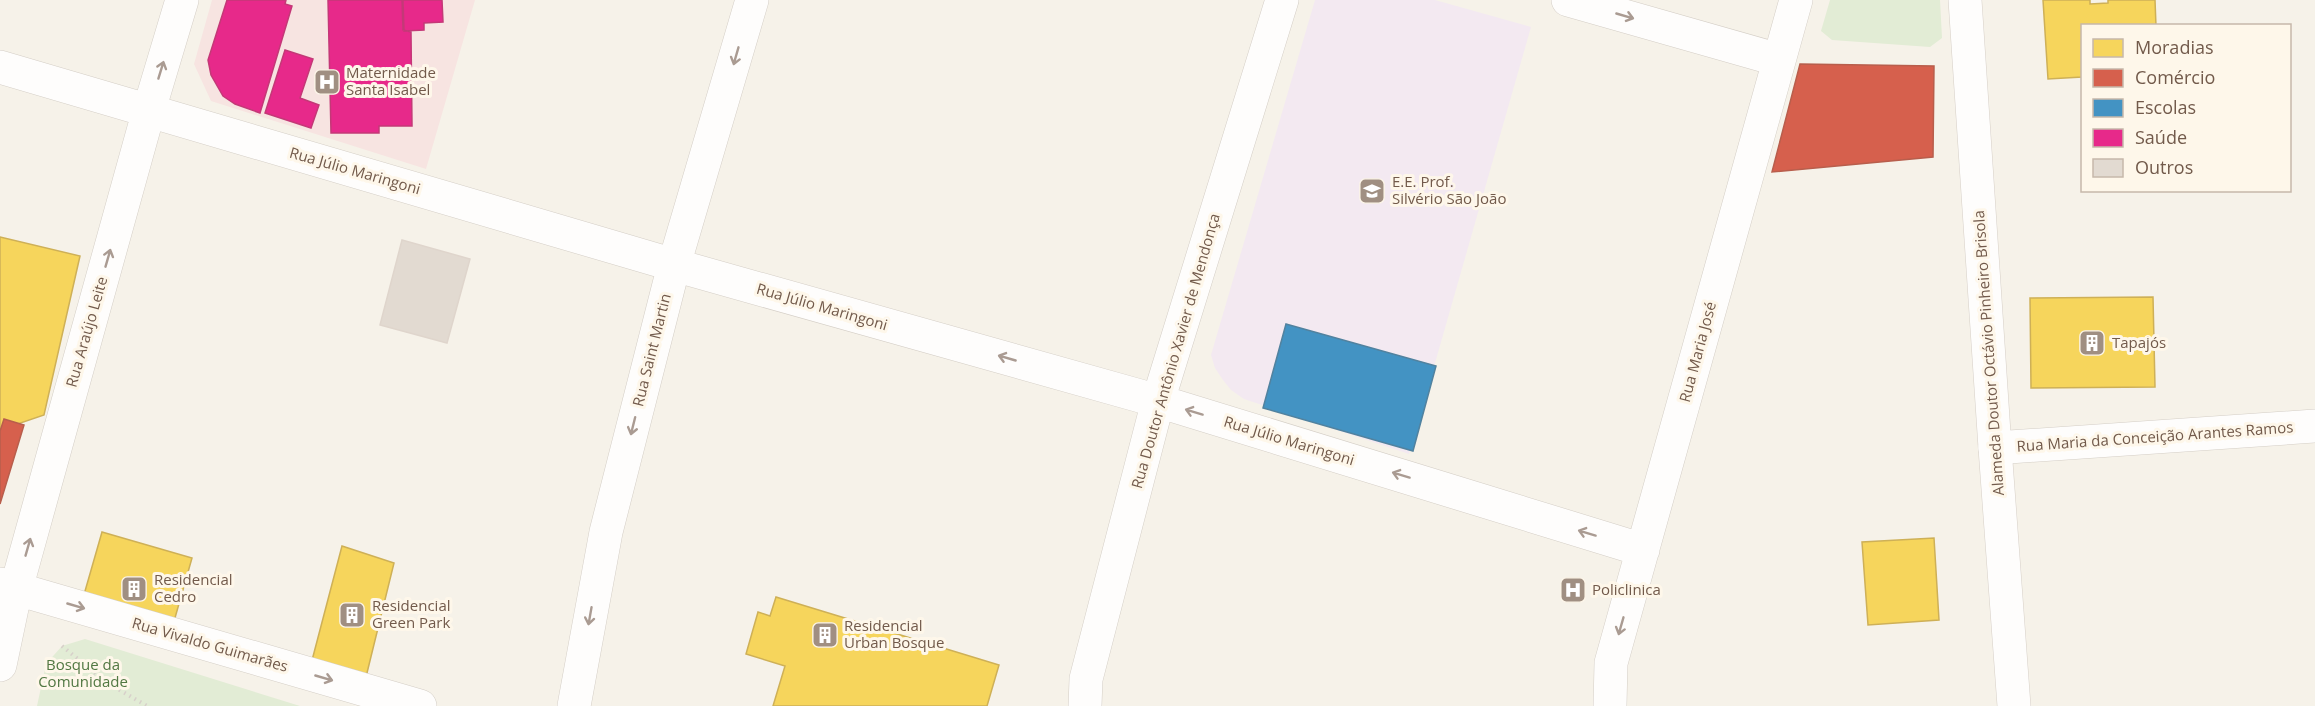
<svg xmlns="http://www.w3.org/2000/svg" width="2315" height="706" font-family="'Open Sans',sans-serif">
<rect width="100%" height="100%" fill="#f6f2e9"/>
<path fill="#f3e9f1" d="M1315,0H1435L1531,27L1409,454L1244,399L1231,390L1223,380L1215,368L1211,355Z"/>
<path fill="#f7e4e1" d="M212,0H475L426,169L211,101L194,64Z"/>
<path fill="#e2ecd5" d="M1830,0H1940L1942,38L1930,47L1832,40L1821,31Z
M85,639L300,706H37L46,664L62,646Z"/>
<path fill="#f6d55c" stroke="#ceb057" stroke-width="1.5" d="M2043,0H2090V4L2108,3V0H2155L2156,26H2082V77L2048,79Z
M0,237L80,256L44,415L0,430Z
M2153,297L2155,387L2031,388L2030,298Z
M102,532L192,558L167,646L77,619Z
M1934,538L1939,620L1868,625L1862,542Z
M342,546L394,563L365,681L310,668Z
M776,597L999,665L987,706H773L785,666L746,654L758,612L770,616Z"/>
<path fill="#d6604d" stroke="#b85e4c" stroke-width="1.5" d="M1800,64L1934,66L1933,157L1772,172Z
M4,419L24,425L0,504V431Z"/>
<path fill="#4393c3" stroke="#51829f" stroke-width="1.5" d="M1286,324L1436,366L1413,451L1263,408Z"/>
<path fill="#e7298a" stroke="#c43877" stroke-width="1.5" d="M227,0H286L285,4L292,6L260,113L235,104L223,96L211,75L208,60Z
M328,0H402L403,30L411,32L412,126H379V133H331Z
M403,0H442L443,22L424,23V30L404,31Z
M285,50L313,59L300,98L319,105L311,128L265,113Z"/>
<path fill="#e2dad1" stroke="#dfd5cc" stroke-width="1.5" d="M402,240L470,259L447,343L380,325Z"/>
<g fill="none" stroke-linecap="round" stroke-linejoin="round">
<g stroke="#d4cec6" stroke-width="34">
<path id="street" d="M1568,0L1779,60
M0,67L674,265L1158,401L1643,550
M1995,448L2315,426
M0,584L420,706
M0,665L16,589L149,110L182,0
M574,706L606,532L674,265L752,0
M1085,706L1086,679L1158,401L1282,0
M1610,706L1611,663L1796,0"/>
</g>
<g stroke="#d6cfc7" stroke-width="34">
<path id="secondary" d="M1965,0L1995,448L2014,706"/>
</g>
<path stroke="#d7d0ca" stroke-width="4" stroke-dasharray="1.5 4.5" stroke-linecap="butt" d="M62,646L106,682L147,706"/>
<use href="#street" stroke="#fefdfc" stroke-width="33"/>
<use href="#secondary" stroke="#fefdfc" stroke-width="33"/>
</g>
<defs><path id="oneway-shaft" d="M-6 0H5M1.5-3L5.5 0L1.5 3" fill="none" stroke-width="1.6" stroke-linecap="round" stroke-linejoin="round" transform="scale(1.5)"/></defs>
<g stroke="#aa9b92">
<use href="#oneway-shaft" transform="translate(1625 16) rotate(16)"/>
<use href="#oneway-shaft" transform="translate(736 56) rotate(106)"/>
<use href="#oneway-shaft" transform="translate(161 70) rotate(-73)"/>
<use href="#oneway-shaft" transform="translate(108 258) rotate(-74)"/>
<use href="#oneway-shaft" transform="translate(1007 358) rotate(-164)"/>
<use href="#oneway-shaft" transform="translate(1194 412) rotate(-163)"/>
<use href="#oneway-shaft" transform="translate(633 426) rotate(104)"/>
<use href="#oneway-shaft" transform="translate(1401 475) rotate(-163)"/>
<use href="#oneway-shaft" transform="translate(1587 533) rotate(-163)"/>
<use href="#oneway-shaft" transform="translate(28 547) rotate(-74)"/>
<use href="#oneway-shaft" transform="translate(76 606) rotate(16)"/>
<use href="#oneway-shaft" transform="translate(590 616) rotate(100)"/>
<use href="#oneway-shaft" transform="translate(1621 626) rotate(106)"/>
<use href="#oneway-shaft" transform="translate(324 678) rotate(16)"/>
</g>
<defs>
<g id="hospital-square" transform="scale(1.35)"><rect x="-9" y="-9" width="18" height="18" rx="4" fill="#a08f82" stroke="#fef7ea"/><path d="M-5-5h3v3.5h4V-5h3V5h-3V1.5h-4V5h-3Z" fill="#fff"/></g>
<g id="school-square" transform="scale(1.35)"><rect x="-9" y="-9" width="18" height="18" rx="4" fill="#a08f82" stroke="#fef7ea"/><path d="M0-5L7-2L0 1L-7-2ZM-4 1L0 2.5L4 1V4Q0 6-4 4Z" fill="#fff"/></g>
<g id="building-square" transform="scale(1.35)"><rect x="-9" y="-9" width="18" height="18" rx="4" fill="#a08f82" stroke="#fef7ea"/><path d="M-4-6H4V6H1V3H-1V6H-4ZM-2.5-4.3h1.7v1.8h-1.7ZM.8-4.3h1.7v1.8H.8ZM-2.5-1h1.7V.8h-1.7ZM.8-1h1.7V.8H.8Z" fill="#fff"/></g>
</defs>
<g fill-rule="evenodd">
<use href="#hospital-square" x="327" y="82"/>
<use href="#school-square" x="1372" y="191"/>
<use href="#building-square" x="2092" y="343"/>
<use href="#building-square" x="134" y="589"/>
<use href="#hospital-square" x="1573" y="590"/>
<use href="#building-square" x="352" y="615"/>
<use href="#building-square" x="825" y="635"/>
</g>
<g text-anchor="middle" stroke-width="6" stroke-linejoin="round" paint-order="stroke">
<g font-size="15" fill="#725a4b" stroke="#fef7ea" text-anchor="start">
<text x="346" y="78">Maternidade<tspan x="346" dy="17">Santa Isabel</tspan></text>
<text x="1392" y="187">E.E. Prof.<tspan x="1392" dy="17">Silvério São João</tspan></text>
<text x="2112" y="348">Tapajós</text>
<text x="154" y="585">Residencial<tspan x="154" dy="17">Cedro</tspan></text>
<text x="1592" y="595">Policlinica</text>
<text x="372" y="611">Residencial<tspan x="372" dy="17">Green Park</tspan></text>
<text x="844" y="631">Residencial<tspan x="844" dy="17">Urban Bosque</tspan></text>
</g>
<g font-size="15" fill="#725a4b" stroke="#fef7ea">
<text transform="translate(355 171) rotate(16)" y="5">Rua Júlio Maringoni</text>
<text transform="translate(822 307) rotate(16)" y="5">Rua Júlio Maringoni</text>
<text transform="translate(87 332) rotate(-74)" y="5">Rua Araújo Leite</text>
<text transform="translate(652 350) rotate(-76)" y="5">Rua Saint Martin</text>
<text transform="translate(1176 351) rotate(-74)" y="5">Rua Doutor Antônio Xavier de Mendonça</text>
<text transform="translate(1698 352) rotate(-75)" y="5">Rua Maria José</text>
<text transform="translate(1989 353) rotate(-94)" y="5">Alameda Doutor Octávio Pinheiro Brisola</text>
<text transform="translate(2155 437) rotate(-4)" y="5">Rua Maria da Conceição Arantes Ramos</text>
<text transform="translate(1289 441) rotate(17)" y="5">Rua Júlio Maringoni</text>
<text transform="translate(210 645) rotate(16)" y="5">Rua Vivaldo Guimarães</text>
</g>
<g font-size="15" fill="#527843" stroke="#fef7ea">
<text x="83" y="670">Bosque da<tspan x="83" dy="17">Comunidade</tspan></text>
</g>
</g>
<rect x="2081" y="24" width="210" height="168" fill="#fef7ea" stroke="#c6b8aa" stroke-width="1.5"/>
<rect x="2093" y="39" width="30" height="18" fill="#f6d55c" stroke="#c6b8aa" stroke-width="1.5"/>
<text x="2135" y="54" font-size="18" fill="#725a4b">Moradias</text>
<rect x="2093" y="69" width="30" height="18" fill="#d6604d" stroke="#c6b8aa" stroke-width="1.5"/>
<text x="2135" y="84" font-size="18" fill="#725a4b">Comércio</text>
<rect x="2093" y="99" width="30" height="18" fill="#4393c3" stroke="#c6b8aa" stroke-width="1.5"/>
<text x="2135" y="114" font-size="18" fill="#725a4b">Escolas</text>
<rect x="2093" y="129" width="30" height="18" fill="#e7298a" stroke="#c6b8aa" stroke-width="1.5"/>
<text x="2135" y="144" font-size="18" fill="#725a4b">Saúde</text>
<rect x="2093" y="159" width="30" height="18" fill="#e2dad1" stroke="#c6b8aa" stroke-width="1.5"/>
<text x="2135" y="174" font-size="18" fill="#725a4b">Outros</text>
</svg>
